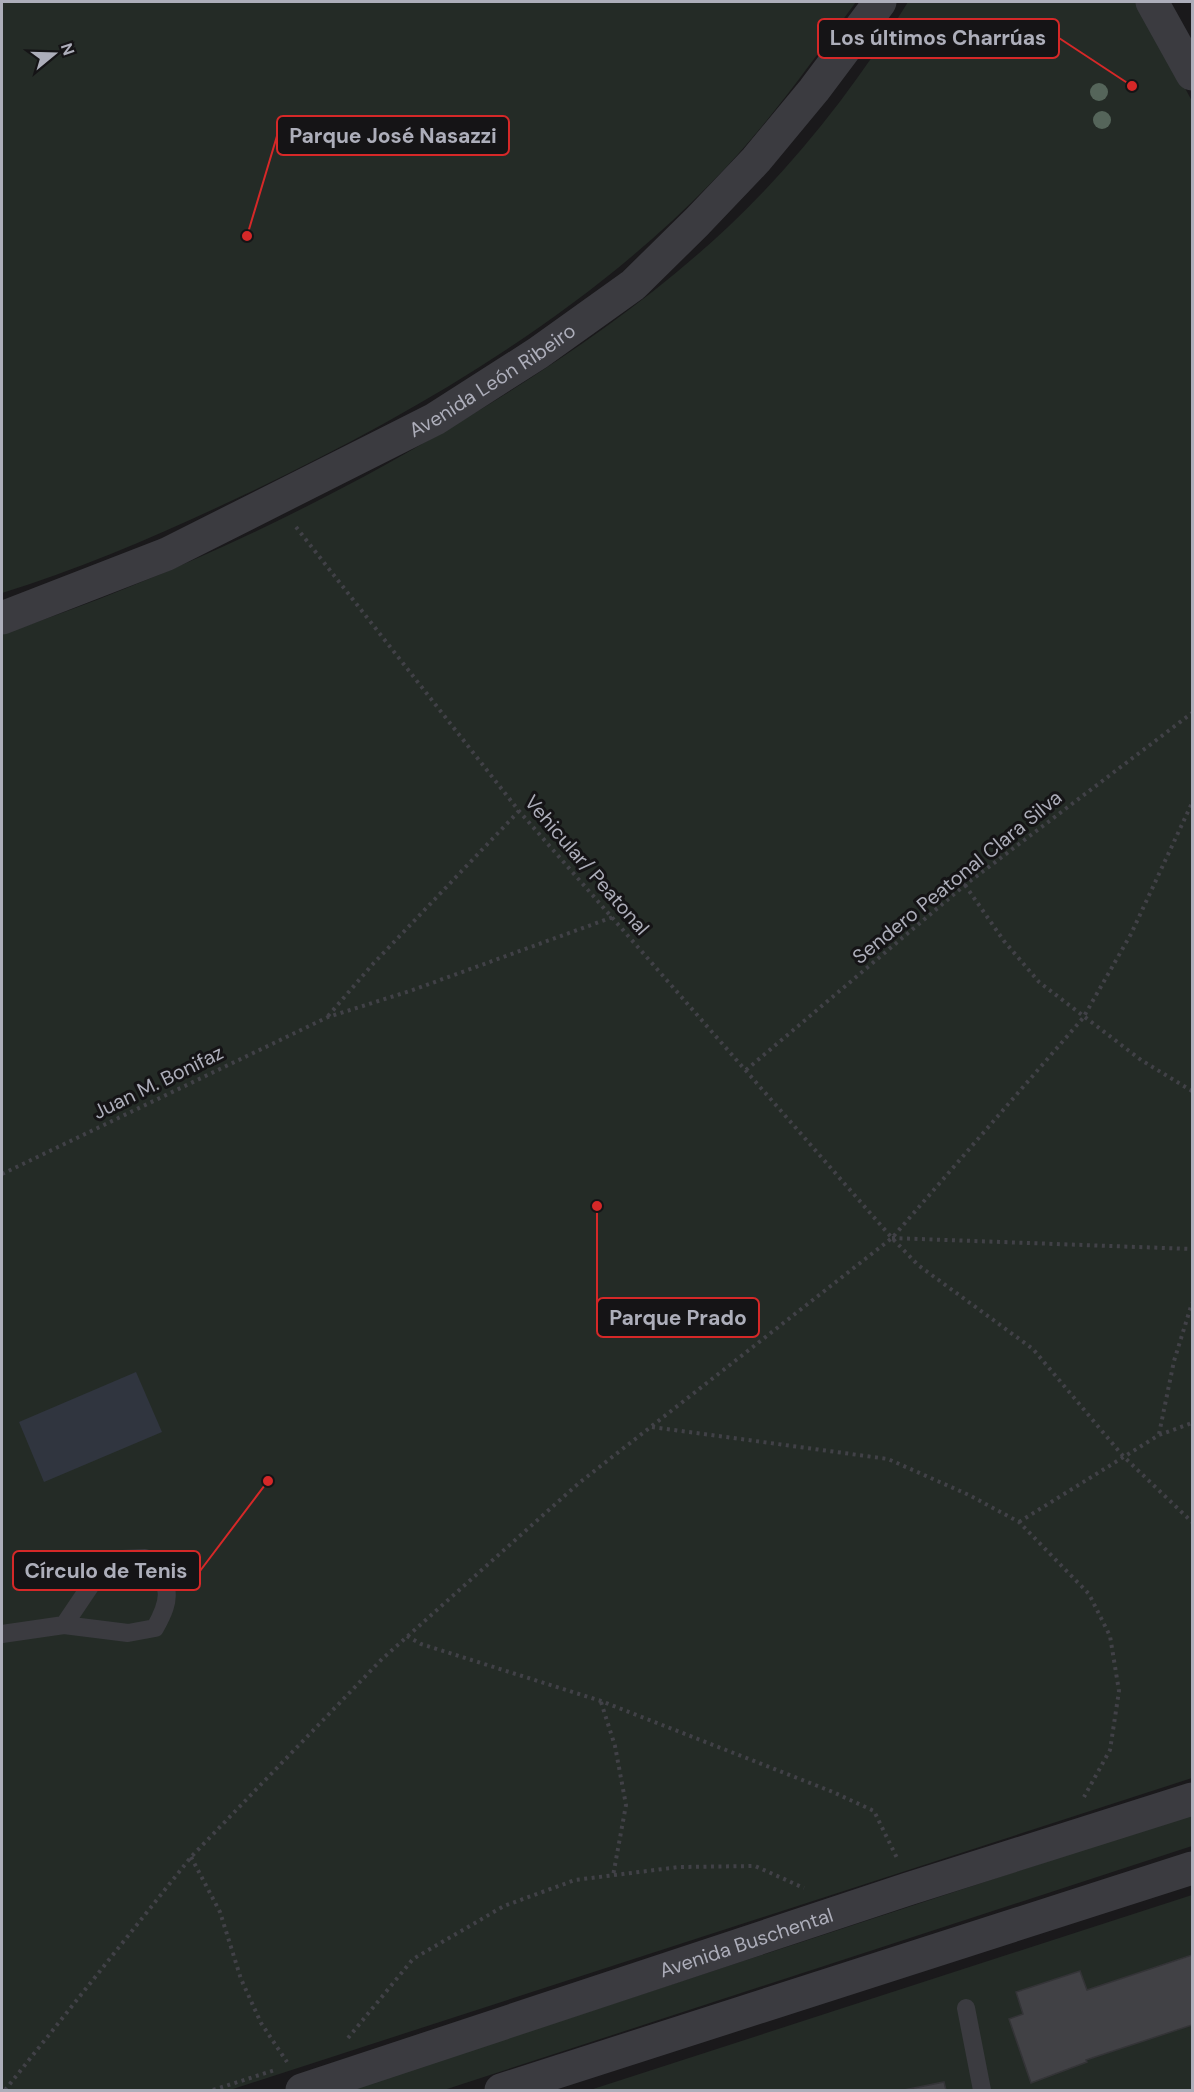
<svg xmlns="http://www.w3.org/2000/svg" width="1194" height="2092" font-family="'DM Sans',sans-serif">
<rect width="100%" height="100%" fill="#1a191b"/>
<path fill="#242b26" d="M2,2H856C810,64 765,129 710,184C580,317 414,414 248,493C168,531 86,567 2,593Z
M908,2H1138L1192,101V1778L230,2090H2V634C166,579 325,504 473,414C564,359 651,299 728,227C798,161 858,83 908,2Z
M1192,1814V1846L444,2090H350Z
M1192,1895V2090H590Z"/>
<path fill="#30353f" d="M136,1372L162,1432L44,1482L19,1422Z"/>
<path fill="#414145" stroke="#343437" stroke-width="1.5" d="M1192,1955V2025L1086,2060L1087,2062L1031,2083L1009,2019L1023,2014L1016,1992L1080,1971L1087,1990Z
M944,2082L946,2090H904Z"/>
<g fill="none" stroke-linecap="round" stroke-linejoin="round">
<path stroke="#414147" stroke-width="4" stroke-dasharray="3 4.5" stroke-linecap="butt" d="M296,527L519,811L892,1238L918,1265L1033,1349L1123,1456L1192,1522
M965,885L1004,941L1039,982L1141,1060L1192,1091
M328,1016L372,965L519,811
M746,1070L965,885L1192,713
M2,1174L328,1017L410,991L613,917
M892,1238L1192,1249
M652,1427L888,1459L969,1495L1019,1522L1089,1594L1110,1636L1119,1691L1110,1750L1084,1797
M1159,1434L1174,1361L1192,1303
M1019,1522L1159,1435L1192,1423
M407,1636L421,1644L601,1701L833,1792L874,1811L897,1858
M601,1702L615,1746L626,1805L613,1876
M191,1857L220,1912L241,1979L261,2023L287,2062
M348,2038L413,1959L504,1906L575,1880L679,1867L755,1866L804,1888
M5,2090L191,1857L382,1659L579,1483L892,1238L1083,1018L1131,934L1192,803
M213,2090L275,2070"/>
<path stroke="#3b3b40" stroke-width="18" d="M2,1634L64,1625L128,1633L155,1628C173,1596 171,1585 145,1558L122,1559L101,1570L64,1625
M966,2008L982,2090"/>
<g stroke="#3b3b40" stroke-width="33">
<path d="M1152,2L1192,74"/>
<path id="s1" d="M2,618L167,554L435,419L538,353L633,285L697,222L756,160L814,90L880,2"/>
<path id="s2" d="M302,2090L908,1889L1192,1799"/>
<path d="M501,2090L1192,1868"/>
</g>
</g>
<g fill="#55655a">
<circle cx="1099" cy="92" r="9"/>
<circle cx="1102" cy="120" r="9"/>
</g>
<g text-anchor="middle" stroke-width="6" stroke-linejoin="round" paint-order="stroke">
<g font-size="20" fill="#adaeba" stroke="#151416">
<text dy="7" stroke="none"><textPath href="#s1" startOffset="546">Avenida León Ribeiro</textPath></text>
<text transform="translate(587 865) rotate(49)" y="7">Vehicular/ Peatonal</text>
<text transform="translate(957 877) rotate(-39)" y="7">Sendero Peatonal Clara Silva</text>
<text transform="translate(158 1082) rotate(-26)" y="7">Juan M. Bonifaz</text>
<text dy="7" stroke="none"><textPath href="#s2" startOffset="468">Avenida Buschental</textPath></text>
</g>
</g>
<path fill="none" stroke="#d62828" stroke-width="2" d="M1132 86L1059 38M247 236L277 136M597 1206L597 1317M268 1481L200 1571"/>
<g fill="#d62828" stroke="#151416" stroke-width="2">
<circle cx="1132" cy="86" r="6"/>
<circle cx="247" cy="236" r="6"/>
<circle cx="597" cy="1206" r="6"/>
<circle cx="268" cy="1481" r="6"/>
</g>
<g fill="#151416" stroke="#d62828" stroke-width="2">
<rect x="818" y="19" width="241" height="39" rx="6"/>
<rect x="277" y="116" width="232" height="39" rx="6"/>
<rect x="597" y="1298" width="162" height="39" rx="6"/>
<rect x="13" y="1551" width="187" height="39" rx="6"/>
</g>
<g font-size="21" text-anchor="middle" font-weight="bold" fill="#adaeba">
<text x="938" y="45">Los últimos Charrúas</text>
<text x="393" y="143">Parque José Nasazzi</text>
<text x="678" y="1325">Parque Prado</text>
<text x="106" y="1578">Círculo de Tenis</text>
</g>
<rect width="1194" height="2092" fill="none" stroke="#adaeba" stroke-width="6"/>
<g transform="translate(54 54) rotate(71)" stroke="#151416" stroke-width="4.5" paint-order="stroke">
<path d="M0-4.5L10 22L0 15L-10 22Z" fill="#adaeba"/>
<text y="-9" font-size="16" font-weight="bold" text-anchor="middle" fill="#adaeba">N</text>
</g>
</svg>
